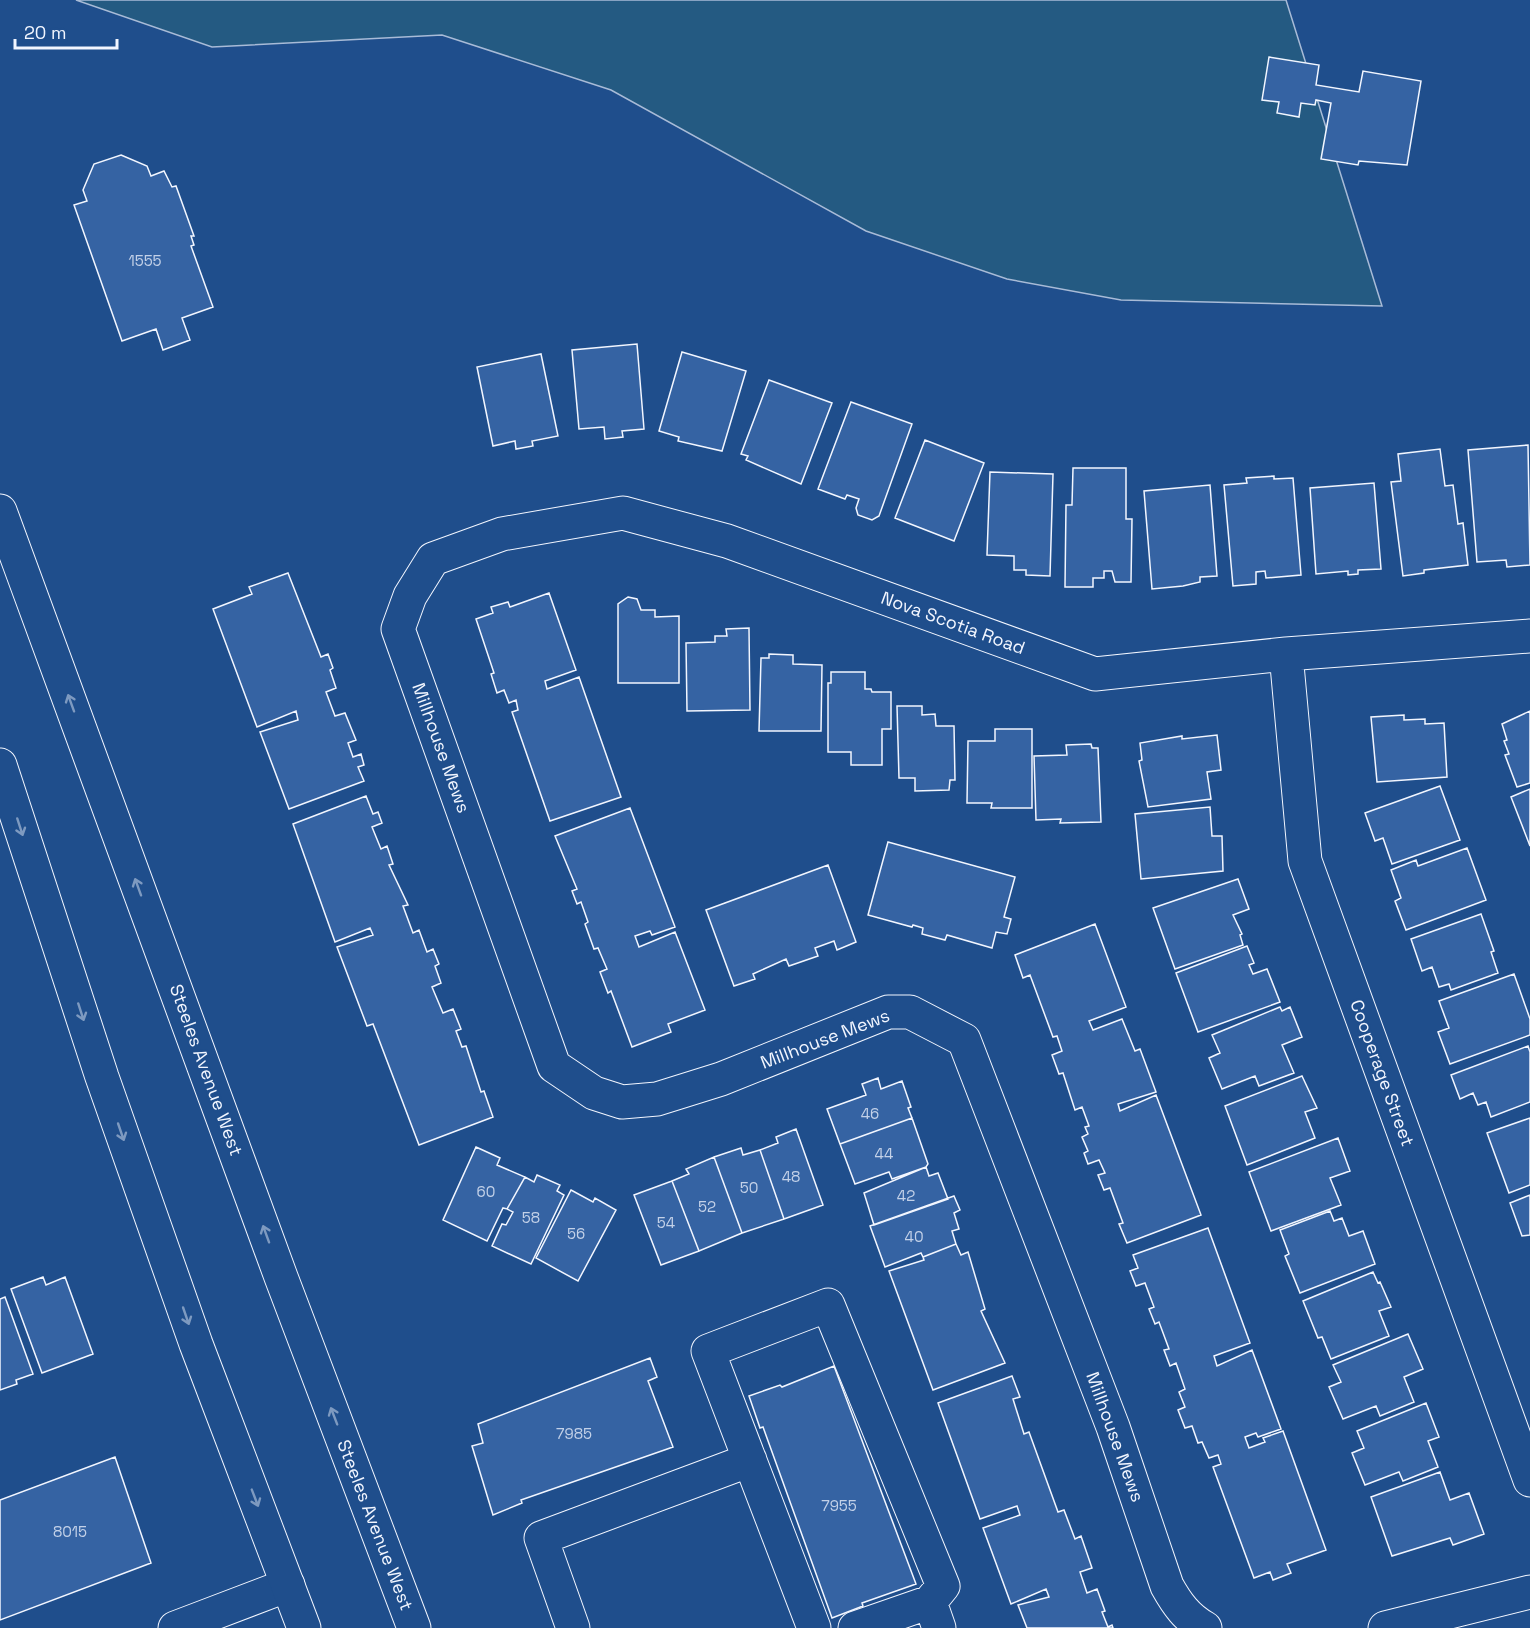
<svg xmlns="http://www.w3.org/2000/svg" width="1530" height="1628" font-family="'Space Grotesk',sans-serif">
<rect width="100%" height="100%" fill="#1f4e8c"/>
<path fill="#245a82" stroke="#a8bbd7" stroke-width="1.5" d="M76,0H1286L1382,306L1121,300L1007,279L866,231L611,90L442,35L212,47Z"/>
<path fill="#3563a3" stroke="#f2f6ff" stroke-width="1.5" d="M1269,57L1319,65L1316,85L1359,92L1363,71L1421,81L1407,165L1359,161L1358,165L1321,159L1331,103L1316,100L1315,105L1301,103L1299,117L1277,113L1279,102L1262,100Z
M121,155L147,166L151,176L164,171L172,187L176,186L194,236H191L194,245L191,246L213,307L182,318L190,340L163,350L156,329L122,341L74,205L87,201L83,190L94,164Z
M637,344L644,429L622,431L623,437L605,439L604,427L579,429L572,350Z
M682,352L746,371L722,451L678,441L679,437L659,431Z
M541,354L558,436L532,441L533,446L516,449L515,441L493,446L477,367Z
M769,380L832,403L801,484L746,460L748,456L741,454Z
M851,402L912,424L879,516L872,520L858,515L856,508L859,499L847,495L845,499L818,489Z
M925,440L984,463L954,541L895,518Z
M1528,445L1530,565L1507,567L1506,560L1477,562L1468,450Z
M1440,449L1445,486L1453,485L1458,524L1463,523L1468,565L1424,570V573L1403,576L1391,482L1401,481L1398,454Z
M1073,468H1126V519H1132L1131,582H1115L1112,571H1104V578H1093V587H1065L1066,505H1072Z
M990,472L1053,474L1050,576L1026,575V570H1014V556L987,555Z
M1274,476V479L1293,478L1301,575L1266,578L1265,571L1256,572V584L1233,586L1224,485L1247,483L1246,478Z
M1374,483L1381,569L1358,570V574L1348,575V571L1316,574L1310,488Z
M1210,485L1217,576L1200,577V582L1183,586L1152,589L1144,491Z
M288,573L321,657L328,654L333,668L330,670L336,688L326,692L335,716L345,713L356,740L348,743L353,757L361,754L364,765L358,767L364,781L289,809L260,732L298,720L296,711L257,727L213,609L252,594L249,587Z
M549,593L576,670L545,681L547,689L579,677L621,797L550,821L512,712L518,710L516,700L509,703L504,690L497,693L491,674L494,673L476,619L493,613L491,607L508,602L510,607Z
M628,597L637,599L641,610H655V617L679,616V683H618V604Z
M749,628L750,710L687,711L686,643L715,642V636H727L726,629Z
M769,654L793,655V664L822,665L821,731H759L761,658H769Z
M831,672H865V689H871L872,692H891V729H882V765H851V752H828V683H831Z
M897,706H922V715L935,714L936,726H954L955,780H950L949,790L915,791V778H899Z
M1530,711V783L1517,787L1505,755L1509,754L1504,741L1507,740L1502,724Z
M1404,715V720L1425,719V724L1444,723L1447,777L1377,782L1371,717Z
M995,729H1032V808H991L992,803H967L968,741H995Z
M1217,735L1221,770L1207,772L1211,799L1148,807L1139,761L1142,760L1140,743L1182,736V739Z
M1091,744L1092,748H1098L1101,822L1060,823L1061,819L1036,820L1034,756L1067,755L1066,745Z
M1440,786L1460,840L1392,864L1383,838L1375,841L1365,813Z
M1530,789V846L1511,797Z
M366,796L373,814L378,812L382,823L372,827L381,849L387,846L393,864L389,865L408,905L403,906L413,933L419,930L427,952L433,949L439,964L435,966L441,983L432,987L443,1013L453,1009L461,1029L456,1031L462,1047L466,1046L481,1092L484,1091L493,1117L419,1145L373,1024L367,1026L337,947L373,935L370,928L335,942L293,824Z
M1210,807L1212,836H1222L1223,871L1141,879L1135,814Z
M630,808L675,927L652,935L650,931L635,936L639,947L675,932L705,1010L668,1024L671,1032L632,1047L611,991L608,993L600,972L607,969L598,948L594,949L585,924L588,922L581,902L577,904L572,891L577,889L555,836Z
M888,842L1015,877L1004,917L1011,919L1007,934L996,932L992,948L947,935L945,940L922,934L923,928L913,925L912,927L868,915Z
M1467,848L1486,900L1406,930L1395,901L1401,898L1391,870L1416,860L1418,866Z
M828,865L856,942L837,950L834,941L815,948L818,956L789,966L786,959L753,974L755,979L734,986L706,910Z
M1238,879L1249,909L1233,915L1242,934L1240,935L1243,945L1175,969L1153,908Z
M1481,914L1494,951L1491,952L1498,973L1451,990L1449,984L1439,987L1432,967L1422,971L1411,939Z
M1095,924L1126,1007L1089,1021L1093,1030L1122,1019L1135,1051L1140,1049L1156,1092L1118,1104L1120,1111L1156,1095L1201,1215L1127,1243L1119,1224L1123,1223L1110,1188L1104,1190L1098,1175L1105,1173L1099,1160L1088,1164L1084,1153L1088,1151L1082,1137L1088,1134L1085,1127L1089,1126L1082,1107L1075,1110L1063,1073L1059,1074L1052,1055L1062,1051L1057,1036L1053,1037L1030,975L1023,978L1015,955Z
M1247,946L1254,963L1249,965L1253,974L1267,969L1280,1002L1198,1032L1176,973Z
M1514,974L1530,1019V1035L1450,1064L1438,1032L1449,1028L1439,1001Z
M1280,1007L1282,1011L1290,1007L1302,1037L1282,1045L1294,1073L1259,1086L1255,1076L1222,1089L1209,1058L1220,1053L1212,1035Z
M1528,1046L1530,1052V1102L1491,1117L1486,1102L1478,1105L1473,1093L1460,1099L1451,1075Z
M1302,1076L1317,1108L1305,1112L1315,1138L1247,1165L1225,1106Z
M878,1078L881,1089L902,1081L911,1107L908,1108L912,1118L840,1144L827,1109L866,1095L862,1084Z
M912,1118L928,1164L926,1167L892,1179L889,1172L855,1184L840,1144Z
M1530,1118V1185L1509,1193L1487,1133Z
M796,1129L823,1205L784,1219L760,1150L778,1143L776,1137Z
M1338,1138L1350,1171L1330,1178L1341,1205L1271,1231L1249,1172Z
M476,1147L500,1158L497,1165L525,1177L507,1209L503,1208L487,1241L443,1220Z
M741,1148L743,1155L760,1150L784,1219L742,1233L714,1157Z
M714,1157L742,1233L699,1251L672,1181L689,1174L686,1169Z
M926,1167L929,1176L938,1173L948,1199L874,1225L864,1193Z
M537,1175L560,1185L557,1191L564,1195L531,1264L492,1246L502,1224L506,1225L513,1212L507,1209L525,1177L534,1182Z
M672,1181L699,1251L661,1265L634,1195Z
M571,1190L593,1202L595,1198L616,1210L578,1281L536,1258Z
M1530,1195V1235L1522,1236L1510,1203Z
M954,1196L960,1210L954,1213L959,1229L952,1231L956,1244L923,1257L921,1253L885,1267L870,1226Z
M1330,1211L1334,1221L1342,1218L1349,1236L1363,1231L1375,1264L1300,1293L1285,1256L1289,1254L1280,1230Z
M1208,1228L1250,1343L1214,1356L1217,1366L1252,1350L1281,1429L1258,1437L1256,1433L1245,1437L1249,1448L1265,1442L1263,1438L1283,1431L1326,1550L1287,1564L1291,1573L1273,1580L1270,1572L1254,1578L1213,1467L1221,1464L1218,1455L1209,1458L1202,1442L1198,1443L1192,1426L1185,1428L1178,1410L1185,1407L1179,1392L1185,1389L1176,1363L1170,1366L1164,1350L1169,1349L1159,1322L1155,1324L1149,1309L1154,1307L1145,1283L1136,1286L1130,1271L1138,1268L1133,1255Z
M956,1244L961,1255L968,1252L985,1309L981,1311L1005,1363L933,1390L889,1271L924,1260L923,1257Z
M1373,1272L1378,1283L1380,1282L1391,1307L1379,1311L1389,1336L1331,1359L1322,1337L1318,1338L1303,1301Z
M43,1277L46,1285L65,1277L93,1354L42,1373L11,1289Z
M5,1297L33,1374L16,1380L17,1384L0,1390V1299Z
M1408,1334L1423,1369L1404,1377L1414,1402L1380,1416L1376,1406L1343,1419L1329,1387L1341,1382L1333,1365Z
M650,1358L657,1377L648,1381L673,1447L521,1500L522,1503L493,1515L472,1446L483,1443L478,1424Z
M834,1366L916,1584L862,1603L863,1606L832,1618L763,1427L760,1428L749,1396L780,1385L782,1387Z
M1012,1376L1020,1397L1013,1399L1024,1434L1029,1432L1058,1512L1064,1510L1075,1539L1081,1536L1092,1568L1080,1572L1087,1593L1097,1589L1105,1611L1102,1612L1108,1627L1112,1625L1113,1628H1027L1018,1605L1049,1597L1046,1589L1011,1604L983,1528L1020,1515L1017,1506L980,1519L938,1403Z
M1426,1403L1439,1437L1428,1441L1438,1467L1403,1481L1399,1472L1365,1485L1352,1453L1364,1448L1357,1431Z
M115,1457L151,1563L0,1620V1500Z
M1440,1472L1450,1500L1469,1493L1484,1534L1453,1545L1450,1538L1392,1556L1371,1497Z"/>
<g fill="none" stroke-linecap="round" stroke-linejoin="round">
<g stroke="#f2f6ff" stroke-width="35">
<path id="minor" d="M1286,654L1305,861L1530,1480
M930,1602L939,1628
M175,1628L288,1585
M573,1628L541,1538L750,1460
M814,1628L708,1351L828,1305L943,1586L930,1602L855,1628
M1205,1628C1187,1618 1177,1604 1167,1586L1113,1427L964,1040L910,1012H888L721,1079L657,1099L622,1102L594,1093L554,1066L398,629L410,596L433,559L502,534L623,513L727,541L1095,674L1286,654L1530,636
M1385,1628L1530,1592"/>
</g>
<g stroke="#f2f6ff" stroke-width="35">
<path id="major" d="M0,511L281,1277L414,1628
M0,765L102,1077L196,1344L304,1628"/>
</g>
<use href="#minor" stroke="#1f4e8c" stroke-width="33"/>
<use href="#major" stroke="#1f4e8c" stroke-width="33"/>
</g>
<defs><path id="oneway-shaft" d="M-6 0H5M1.5-3L5.5 0L1.5 3" fill="none" stroke-width="1.6" stroke-linecap="round" stroke-linejoin="round" transform="scale(1.5)"/></defs>
<g stroke="#7e9ac0">
<use href="#oneway-shaft" transform="translate(71 703) rotate(-110)"/>
<use href="#oneway-shaft" transform="translate(20 827) rotate(72)"/>
<use href="#oneway-shaft" transform="translate(138 887) rotate(-110)"/>
<use href="#oneway-shaft" transform="translate(81 1012) rotate(72)"/>
<use href="#oneway-shaft" transform="translate(121 1132) rotate(71)"/>
<use href="#oneway-shaft" transform="translate(266 1234) rotate(-110)"/>
<use href="#oneway-shaft" transform="translate(186 1316) rotate(71)"/>
<use href="#oneway-shaft" transform="translate(334 1416) rotate(-111)"/>
<use href="#oneway-shaft" transform="translate(255 1498) rotate(69)"/>
</g>
<g text-anchor="middle" stroke-width="4.5" stroke-linejoin="round" paint-order="stroke">
<g font-size="15" fill="#c3d1e8">
<text x="145" y="266">1555</text>
<text x="870" y="1119">46</text>
<text x="884" y="1159">44</text>
<text x="791" y="1182">48</text>
<text x="749" y="1193">50</text>
<text x="486" y="1197">60</text>
<text x="906" y="1201">42</text>
<text x="707" y="1212">52</text>
<text x="531" y="1223">58</text>
<text x="666" y="1228">54</text>
<text x="576" y="1239">56</text>
<text x="914" y="1242">40</text>
<text x="574" y="1439">7985</text>
<text x="839" y="1511">7955</text>
<text x="70" y="1537">8015</text>
</g>
<g font-size="18" fill="#f2f6ff" stroke="#1f4e8c">
<text transform="translate(953 623) rotate(20)" y="6">Nova Scotia Road</text>
<text transform="translate(441 748) rotate(70)" y="6">Millhouse Mews</text>
<text transform="translate(825 1039) rotate(-21)" y="6">Millhouse Mews</text>
<text transform="translate(206 1070) rotate(70)" y="6">Steeles Avenue West</text>
<text transform="translate(1382 1073) rotate(70)" y="6">Cooperage Street</text>
<text transform="translate(1115 1437) rotate(70)" y="6">Millhouse Mews</text>
<text transform="translate(375 1525) rotate(69)" y="6">Steeles Avenue West</text>
</g>
</g>
<path d="M15 39v9h102v-9" fill="none" stroke="#f2f6ff" stroke-width="3"/>
<text x="24" y="39" font-size="18" fill="#f2f6ff" stroke="#1f4e8c" stroke-width="4.5" paint-order="stroke">20 m</text>
</svg>
